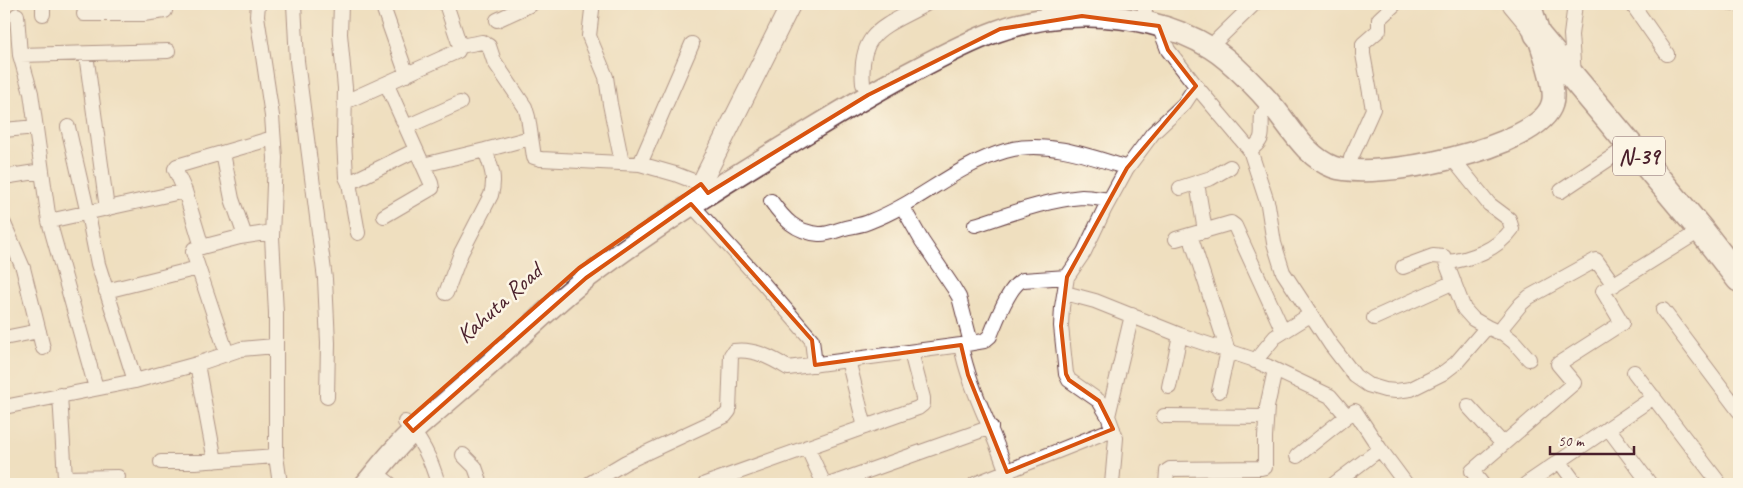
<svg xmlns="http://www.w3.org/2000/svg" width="1743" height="488" font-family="Caveat,sans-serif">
<rect width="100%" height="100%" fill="#fcf5e5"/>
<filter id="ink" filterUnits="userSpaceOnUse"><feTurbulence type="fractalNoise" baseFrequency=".02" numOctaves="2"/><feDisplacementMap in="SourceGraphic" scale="10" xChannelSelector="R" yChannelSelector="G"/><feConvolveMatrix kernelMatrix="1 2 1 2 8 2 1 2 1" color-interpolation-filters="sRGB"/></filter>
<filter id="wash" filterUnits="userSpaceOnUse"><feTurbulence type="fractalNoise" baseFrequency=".0096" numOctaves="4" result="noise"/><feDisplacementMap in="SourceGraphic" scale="20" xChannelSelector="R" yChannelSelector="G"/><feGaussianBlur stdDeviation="1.12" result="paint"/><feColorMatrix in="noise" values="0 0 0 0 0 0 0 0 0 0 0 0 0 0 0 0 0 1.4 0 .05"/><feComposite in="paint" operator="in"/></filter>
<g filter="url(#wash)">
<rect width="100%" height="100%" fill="#efdfbf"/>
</g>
<g filter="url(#ink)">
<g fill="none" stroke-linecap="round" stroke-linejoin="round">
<g stroke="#633c41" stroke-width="16">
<path id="street" d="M258,4L257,16L272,116L275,158L272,237L276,313V456L280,484
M294,4L297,61L325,279L328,343L327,397
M341,4L340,34L345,88L344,141L346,177L349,183L358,233
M382,4L407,75
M590,4L592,10L589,36L606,77L610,104L622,163
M1145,4V11
M1632,4L1667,54
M1733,4H1739
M43,14V4
M84,14H143L165,11L163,4
M17,15L20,55L31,93L49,221L96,388
M497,20L532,4
M1217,40L1254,4
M460,46L482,42L489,46L494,61L525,107L528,117L534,157L541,159L640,164L675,174L701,184
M86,54L107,209
M20,55L168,51
M1574,75L1571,35L1575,4
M863,84C858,29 886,27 926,4
M1196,86L1250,150L1268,205L1274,243L1283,272L1331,345L1355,376L1368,385L1385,390L1396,391L1411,389L1443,373L1456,363L1487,327L1498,332L1521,304L1529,297L1596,260L1614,285
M345,102L458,51L460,46L446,4
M68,127L88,214L98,264L135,381
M406,127L460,103
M4,130L36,127
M1250,150C1267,138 1260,133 1262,115L1271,105
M223,153L232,199L245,236
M1351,158L1373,109L1363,54V44L1379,30V19L1395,4
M640,164L692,44
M423,165L485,150L530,138
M4,177L42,171
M349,183L416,150
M1197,183L1205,231
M1180,188L1211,178L1230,167
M1561,191L1630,145
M771,201C784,219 795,232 819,234C827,235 837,230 845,228C853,226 863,225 871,221C918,203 955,166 1005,151C1043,139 1090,156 1127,168
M691,204L763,283L812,340L815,365
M902,206L922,241L953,287L959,297L971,343
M384,216L432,188L431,183L387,85
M49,221L185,191
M4,224L23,268L43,348
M975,225C1010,214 1046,200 1082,197C1091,197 1101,199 1109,200
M1190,235L1228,351L1219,391
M1176,239L1231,223L1235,226L1283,331
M202,247L185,191L175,169L177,166L273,138
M1447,262C1470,260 1498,249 1512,229L1509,219L1489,204L1452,158
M1403,267L1433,256L1444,257L1464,309L1473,319L1487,327
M106,291L198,268
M446,293L461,253L491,195C496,177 491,167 485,150
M1065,293L1095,301L1180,335L1252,359L1330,396L1347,416L1355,411L1380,449L1406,484
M1663,310L1739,411
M1374,318L1454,282
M1499,330L1514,342L1529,359
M4,338L39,331
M961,345C970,394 998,436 1010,484
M227,354L193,252L194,249L240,237L272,232
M848,360L865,427
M1255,361L1275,337L1310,315
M197,364L215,461
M1634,372L1720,484
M1169,387L1180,335
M60,395L65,478L118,477
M1468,406L1503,444
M4,407L135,381L197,364L241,349L275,346
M1108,416L1132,315
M1164,416L1266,417
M405,422C421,439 432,462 438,484
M1608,428L1650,484
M807,447L824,484
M463,455L475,467L481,484
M1297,456L1347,416
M161,462H195L276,456
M1560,462L1576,484
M376,473L390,484
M589,484L626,462L725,416L729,411L731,355L734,351C753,348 772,358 788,368L961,345L984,341L990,336C996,322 1009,285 1023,280L1067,277
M705,484L918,408L923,404V398L911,352
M831,484L991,427
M975,484L1113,429
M1112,484L1116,438L1108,416L1099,401L1069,380L1066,374L1061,326L1062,307L1067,277L1084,252L1104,210L1127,168L1153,133L1184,104L1196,86L1168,50L1159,26
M1166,484L1167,471L1170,469L1261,468L1265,467V437L1267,407L1275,370
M1334,484L1380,449
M1482,484L1472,471L1574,383L1558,364L1622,323L1603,291L1701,230
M1526,484L1654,397"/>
</g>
<g stroke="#633c41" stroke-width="21">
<path id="secondary" d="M1512,4L1532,28
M708,193L701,184L791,4"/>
</g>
<g stroke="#633c41" stroke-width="24">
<path id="primary" d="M366,484C380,467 394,449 410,434C434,412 459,392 483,370C518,339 551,305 589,276C658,224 732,178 806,133C842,111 878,89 915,70C971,40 1018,16 1083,16C1126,15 1174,25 1211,48C1232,61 1260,91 1276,110C1292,130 1307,157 1333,167C1373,182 1539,149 1552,104C1557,90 1544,54 1539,39"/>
</g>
<g stroke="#633c41" stroke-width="28">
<path id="highway" d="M1528,4L1537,34L1701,230L1739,279"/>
</g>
<use href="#street" stroke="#fff" stroke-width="14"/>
<use href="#secondary" stroke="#fff" stroke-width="19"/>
<use href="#primary" stroke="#fff" stroke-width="21"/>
<use href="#highway" stroke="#fff" stroke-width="25"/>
</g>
</g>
<path d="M0 0H1743V488H0ZM1082,16L1159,26L1168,50L1196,86L1127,168L1067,277L1061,326L1066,374L1069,380L1099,401L1113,429L1007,472L968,375L961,345L815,365L812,340L691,204L586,278L413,431L405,422L579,268L701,184L708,193L868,95L1000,29Z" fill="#efdfbf" fill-opacity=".55" fill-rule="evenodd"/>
<path fill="none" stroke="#d8530f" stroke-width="4" stroke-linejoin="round" d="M1082,16L1159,26L1168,50L1196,86L1127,168L1067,277L1061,326L1066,374L1069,380L1099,401L1113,429L1007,472L968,375L961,345L815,365L812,340L691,204L586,278L413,431L405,422L579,268L701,184L708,193L868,95L1000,29Z"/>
<g text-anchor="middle" stroke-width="5" stroke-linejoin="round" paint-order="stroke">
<rect fill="#fcf5e5" stroke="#7f5f63" stroke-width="1" x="1613" y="136.5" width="52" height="39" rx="4"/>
<g font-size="22" font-weight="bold" fill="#4a1f2b">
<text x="1639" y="164">N-39</text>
</g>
<g font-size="24" fill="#4a1f2b" stroke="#fcf5e5">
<text transform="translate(499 303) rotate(-42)" y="8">Kahuta Road</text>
</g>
</g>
<rect width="1743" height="488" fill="none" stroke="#fcf5e5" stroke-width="20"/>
<path d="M1550 446v8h84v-8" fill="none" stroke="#4a1f2b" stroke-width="2.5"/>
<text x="1558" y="446" font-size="15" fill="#4a1f2b" stroke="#fcf5e5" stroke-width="4" paint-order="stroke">50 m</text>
</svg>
